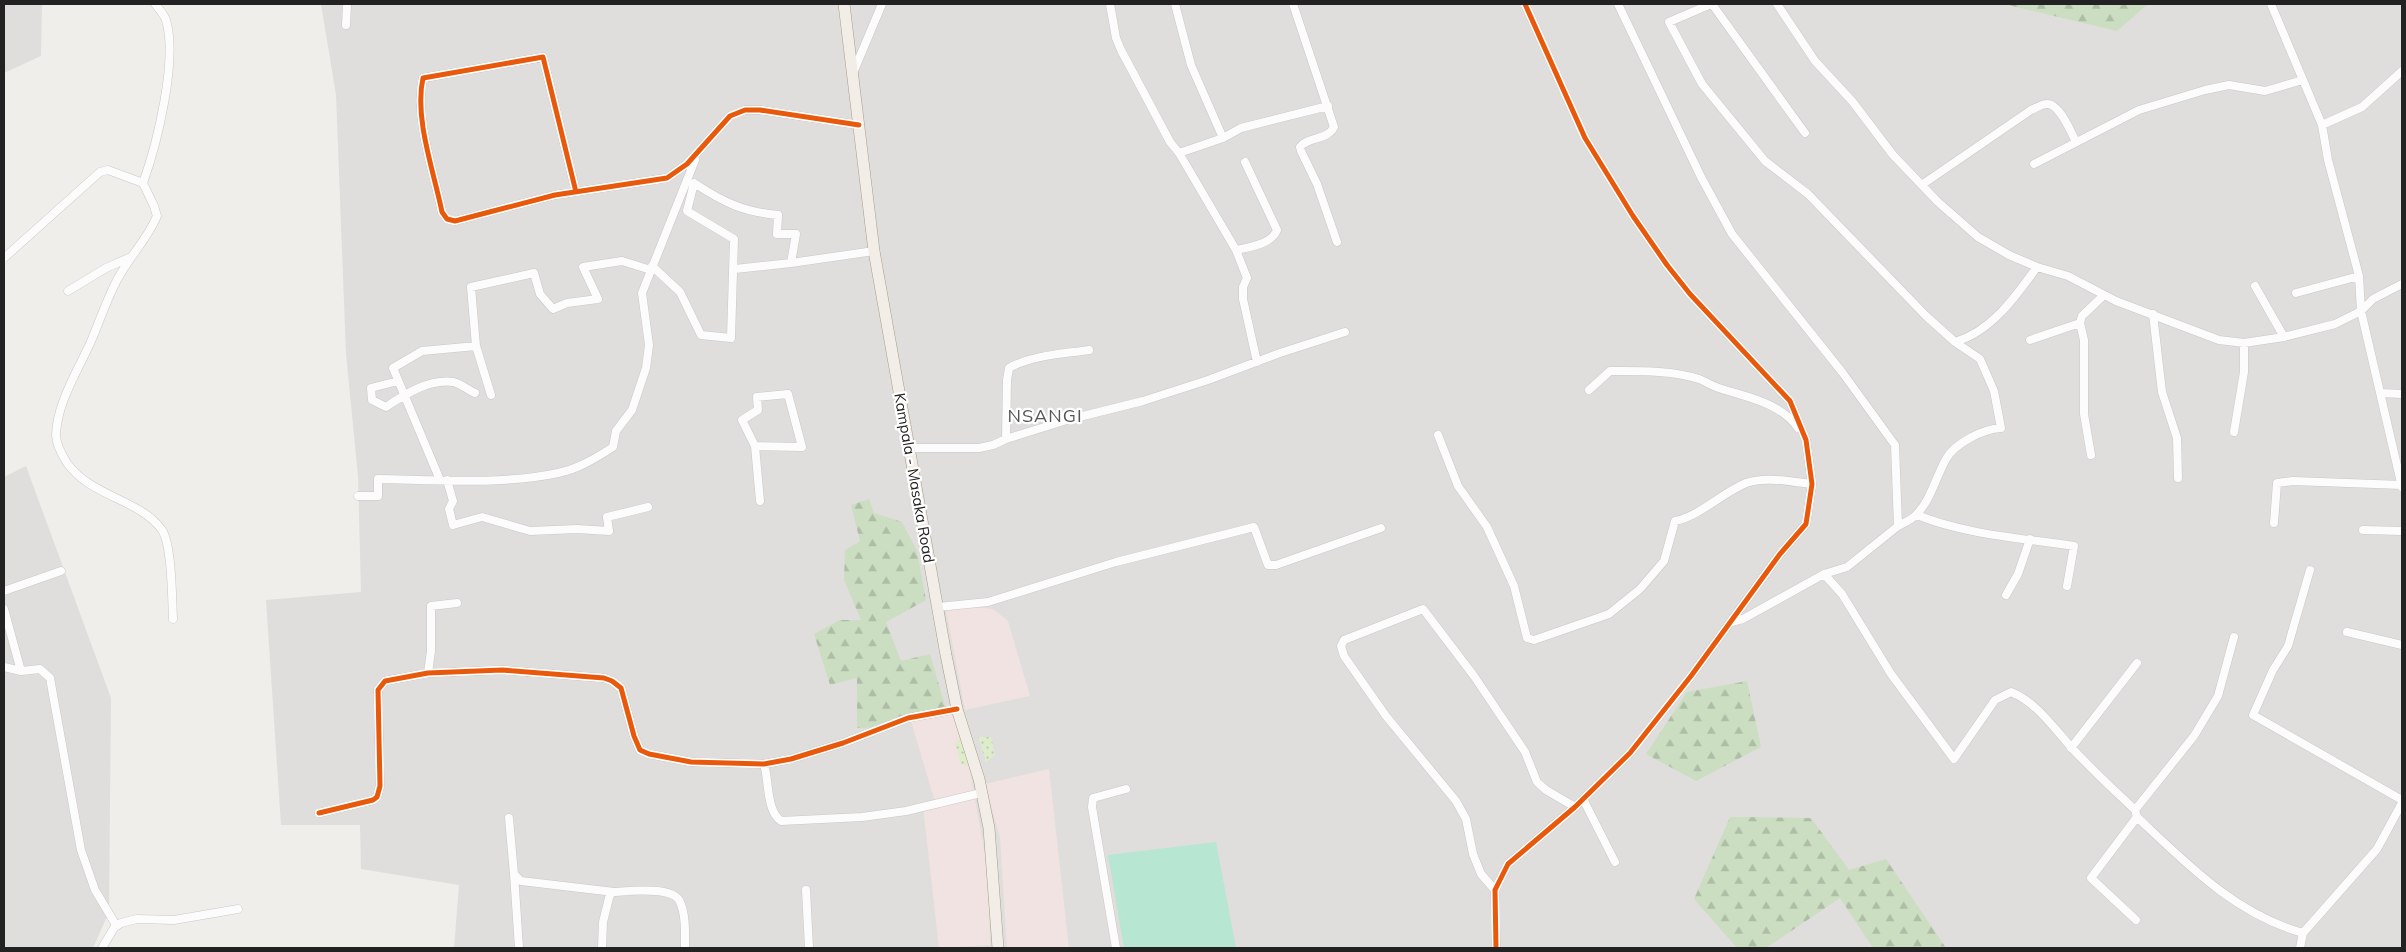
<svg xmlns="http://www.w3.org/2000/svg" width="2406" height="952" font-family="Mulish,sans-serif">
<defs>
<pattern id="grass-dots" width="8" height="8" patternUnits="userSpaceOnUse" patternTransform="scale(1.25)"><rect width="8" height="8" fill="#ddeccb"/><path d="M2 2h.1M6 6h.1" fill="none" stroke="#bdcaae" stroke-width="1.8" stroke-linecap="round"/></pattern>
<pattern id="forest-firs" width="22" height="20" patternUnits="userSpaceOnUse" patternTransform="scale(1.25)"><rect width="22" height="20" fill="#cbdec1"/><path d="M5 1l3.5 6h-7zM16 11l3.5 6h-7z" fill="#aebea6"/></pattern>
</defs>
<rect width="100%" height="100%" fill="#f0eeeb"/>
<path fill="#dfdedc" d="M4,4H42L41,56L4,73Z
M321,4H2402V948H454L459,885L361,869L360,825H281L266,600L361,592L358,476L346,354L336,95Z
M26,466L111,698L109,912L93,948H4V477Z"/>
<path fill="#f1e3e1" d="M974,607L993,609L1008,621L1030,696L965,710L946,610Z
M941,715H955L969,766L988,871L990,945L939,948L923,806L935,802L911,721Z
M1049,769L1069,948H1007L1000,838L985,784Z"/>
<path fill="url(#grass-dots)" d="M961,737L969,766L961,764L955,743Z
M978,737H991L995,755L986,762Z"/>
<path fill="url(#forest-firs)" d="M2004,4H2148L2117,31Z
M869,499L874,513L902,522L917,551L926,600L886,622L901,661L930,654L946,709L890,727L857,728V678L830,685L814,634L840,620H861L844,580L845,550L860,541L851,505Z
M1747,681L1761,747L1696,781L1646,754L1687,692Z
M1730,817L1811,818L1849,870L1886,859L1946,948H1873L1840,898L1766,948H1737L1694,899Z"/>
<path fill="#b7e6d2" d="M1216,842L1236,948H1124L1108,855Z"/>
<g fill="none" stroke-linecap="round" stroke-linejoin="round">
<g stroke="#c9c8c7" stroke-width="9">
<path id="minor" d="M155,4C159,9 164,14 166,20C178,60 157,144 143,183L154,206L157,216C147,240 129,257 117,280C107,299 100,320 92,339C79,369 57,402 56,435C56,444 62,455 67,463C91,497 140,499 162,530C172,545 172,599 173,619
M1110,4L1116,38L1121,50L1170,142L1179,153L1236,250L1247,278L1243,287V299L1257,362
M1175,4L1191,65L1223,138
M1293,4L1334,127C1327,141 1308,136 1300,147L1301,151L1317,184L1337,242
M1618,4L1701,177L1732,234L1842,372L1895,445L1898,526L1847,567L1824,574L1743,619L1731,622
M1711,4L1669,22L1702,84L1765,161L1808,194L1926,316L1955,342
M1712,4L1805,133
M1777,4L1815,61L1852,101L1893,155L1938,202L1978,237L2009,255L2037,267L2068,276L2116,301L2219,340L2244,343L2284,337L2335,324L2361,311L2373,299L2402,284
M2271,4L2322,125L2328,160L2359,276L2361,311L2402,487
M346,25L347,4
M853,73L882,4
M2322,125L2362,107L2402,71
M1179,153L1223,138L1241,128L1328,106
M2034,164L2139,110L2205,90L2229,85L2265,91L2303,80
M1923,184L2031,110C2036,108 2042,104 2047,104C2059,103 2071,132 2076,142
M576,192L543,57L423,78C414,118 434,172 442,212L447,219L455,221L555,195L667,178L687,164L730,116L745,110H760L859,125
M1236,250C1250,247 1272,244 1277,230L1245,162
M4,258L100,172L108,170L143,183
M791,263L874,251
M652,266L680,292L701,335L731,338L734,239L687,211L694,183C723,202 743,212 778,215L777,234H796L791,263L735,269
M2255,286L2284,337
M68,291L106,268L131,257
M2296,293L2359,276
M2153,314L2162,392L2177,438L2178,478
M2030,340L2080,323
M476,346L471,287L534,273L540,294L553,309L567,303L598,299L583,267L622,261L651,270
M398,381L371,388L372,400L386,407C405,394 429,379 453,382C460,383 468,390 475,393
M1589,390L1610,371C1638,371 1672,370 1699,379C1705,381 1710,385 1716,387C1744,397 1779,401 1798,428
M2381,393L2402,394
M2234,432L2244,372V343
M1438,435L1458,486L1487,527L1514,586L1527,638L1534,640L1609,614L1640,589L1664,561L1675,521C1702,515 1720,494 1746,483C1766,476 1791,482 1812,484
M1006,439L1007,380L1009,368C1032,355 1063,354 1089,350
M755,446L802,447L788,394L757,397L758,410L742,420L755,446L760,501
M909,448H979L993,445L1006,439L1067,420L1143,401L1208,380L1280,353L1345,332
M2091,455L2084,414V340L2080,323L2082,316L2104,295
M440,480L393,368L422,351L476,346L491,395
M447,480L453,501L449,509L453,525L482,517L530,531L577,529L609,531L607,517L648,507
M358,496H378V479C435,480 503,485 558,473C578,469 596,458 613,447L616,431L632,410L646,368L649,345L642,293L695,160
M1917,515C1967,535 2021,538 2074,546L2067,586
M2274,523L2277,483L2293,481L2402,485
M1898,526C1904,523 1913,519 1917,514C1931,499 1936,477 1946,459C1955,443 1983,429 2001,428L1994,391L1980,359L1955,342C1992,331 2016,296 2037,267
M2363,530L2402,531
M2310,570L2288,646L2273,670L2253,715L2402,800
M1824,574L1842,594L1891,674L1954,759L1995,700L2011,692C2036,702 2053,727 2071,747C2091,769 2113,789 2135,810L2137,817C2187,864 2235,914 2303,933
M4,591L61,571
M2006,595L2018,574L2030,539
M938,607L988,602L1116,562L1254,527L1268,565H1276L1381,528
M4,609L21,671
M2347,632L2402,645
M4,667L21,671L40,669L50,678L81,850L95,890L116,925
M428,673L431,651V606L457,603
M2071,748L2137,663
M764,764C769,779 766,811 781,821L862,817L906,811L981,793
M1583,799L1615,862
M2135,810L2194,736L2218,696L2234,637
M319,813L373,800L377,797L380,786L378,690L385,681L428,673L502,670L604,678L612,681L621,688L634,736L640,750L649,754L691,762L764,764L791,759L843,743L908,718L957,709
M509,818L514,874L521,881L614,892
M514,874L519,948
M806,890L809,948
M1495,890L1481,874L1473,854L1466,819L1456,801L1386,716L1344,656L1341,646L1344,640L1423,609L1474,676L1525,752L1537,782L1546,790L1575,807
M2136,920L2091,878L2137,817
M102,948L114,928L121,923L137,919L174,920L238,909
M602,948L603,922L610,894L614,892C629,891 674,886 680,902C686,915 685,934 685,948
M1116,948L1092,807L1093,798L1126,789
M1496,948L1495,890L1508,864L1575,807L1630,753L1691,676L1780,554L1806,524L1812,484L1806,440L1790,401L1690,294L1667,265L1633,216L1585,138L1525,4
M2300,948L2303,933L2377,849L2402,803"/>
</g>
<g stroke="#a79c86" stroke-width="12">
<path id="primary" d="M844,4L874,251L946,655L957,709L979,779L989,828L998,948"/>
</g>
<use href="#minor" stroke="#fdfcfc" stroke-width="8"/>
<use href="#primary" stroke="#f3ede7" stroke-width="11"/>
<g stroke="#fff" stroke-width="8">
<path id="cycleway" d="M576,192L543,57L423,78C414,118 434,172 442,212L447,219L455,221L555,195L667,178L687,164L730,116L745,110H760L859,125
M319,813L373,800L377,797L380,786L378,690L385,681L428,673L502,670L604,678L612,681L621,688L634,736L640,750L649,754L691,762L764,764L791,759L843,743L908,718L957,709
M1496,948L1495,890L1508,864L1575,807L1630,753L1691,676L1780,554L1806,524L1812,484L1806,440L1790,401L1690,294L1667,265L1633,216L1585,138L1525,4"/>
</g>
<use href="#cycleway" stroke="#e8590c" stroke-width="5"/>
</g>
<g text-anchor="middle" stroke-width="4.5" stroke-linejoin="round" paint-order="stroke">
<g font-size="15" fill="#222" stroke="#fff">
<text transform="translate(914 478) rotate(80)" y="5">Kampala - Masaka Road</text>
</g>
<g font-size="18" letter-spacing="1" fill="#555" stroke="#fff">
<text x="1045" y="422">NSANGI</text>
</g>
</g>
<rect width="2406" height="952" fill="none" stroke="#222222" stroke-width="10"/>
</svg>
